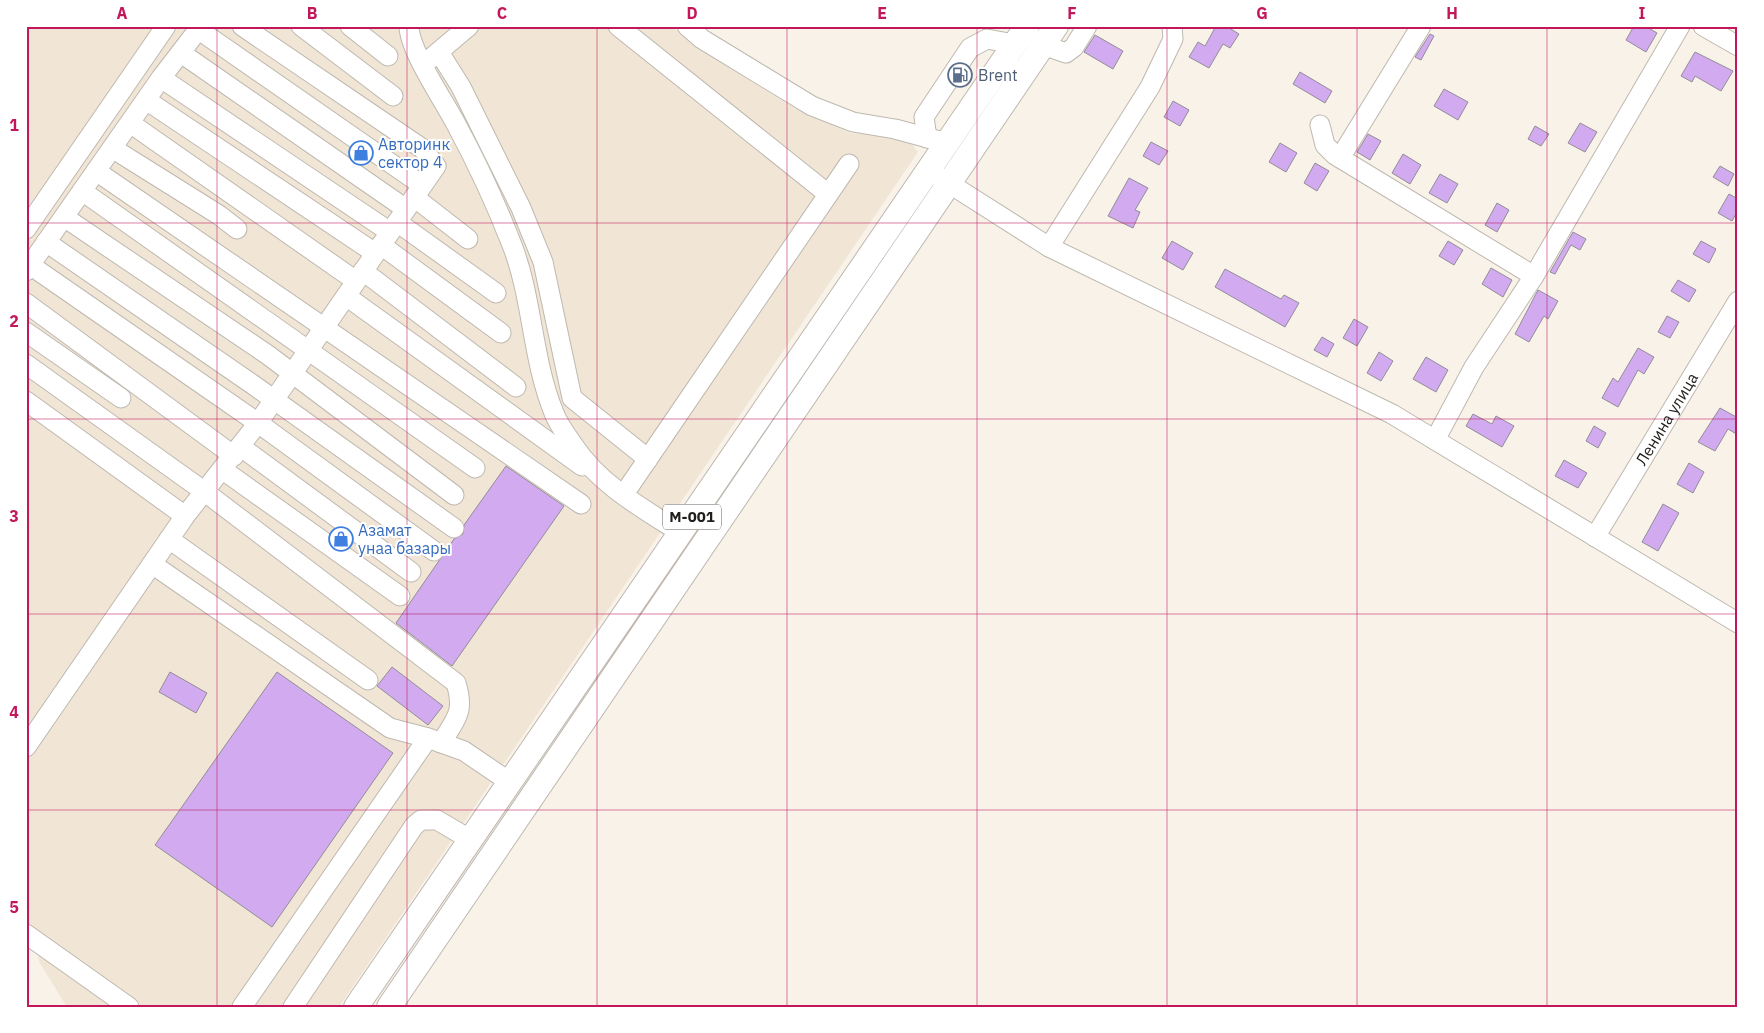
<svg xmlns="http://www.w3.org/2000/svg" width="1764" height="1033" font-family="'IBM Plex Sans',sans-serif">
<rect width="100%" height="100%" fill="#f9f2e9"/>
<path fill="#f1e6d6" d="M26,26H671L696,47L794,108L850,133L908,138L918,152L339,1007H67L39,962L37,935L26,927Z"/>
<path fill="#d1aaef" stroke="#928d96" d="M1216,26H1226L1239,34L1230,48L1223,44L1209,68L1189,57L1198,42L1205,46Z
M1634,26H1645L1657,33L1646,52L1626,40Z
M1430,34L1434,36L1421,60L1415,57Z
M1095,35L1123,51L1113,69L1084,52Z
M1695,52L1733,71L1721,91L1695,76L1692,82L1681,76Z
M1300,72L1332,91L1325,103L1293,84Z
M1444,89L1468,102L1458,120L1434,106Z
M1173,101L1189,110L1180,126L1164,117Z
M1580,123L1597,132L1585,152L1568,143Z
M1535,126L1549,134L1541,146L1528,139Z
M1368,134L1381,141L1370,160L1357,152Z
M1151,142L1168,151L1159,165L1143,156Z
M1280,143L1297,153L1286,172L1269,162Z
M1403,154L1421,165L1410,184L1392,173Z
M1315,163L1329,171L1317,191L1304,183Z
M1720,166L1734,174L1728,186L1713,177Z
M1440,174L1458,184L1447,203L1429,193Z
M1129,178L1148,188L1135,210L1140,212L1133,228L1108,216Z
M1729,194L1738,199V210L1732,221L1718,213Z
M1497,203L1509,210L1497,232L1485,225Z
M1573,232L1586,239L1580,250L1571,245L1555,274L1550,272Z
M1172,241L1193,253L1183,270L1162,258Z
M1448,241L1463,250L1454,265L1439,256Z
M1701,241L1716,249L1709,263L1693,254Z
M1491,268L1512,280L1503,297L1482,284Z
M1225,269L1281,299L1284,295L1299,303L1285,327L1215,287Z
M1678,280L1696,290L1689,302L1671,291Z
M1538,290L1558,301L1548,319L1544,316L1529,342L1515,334Z
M1667,316L1679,322L1670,338L1658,332Z
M1354,319L1368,327L1357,346L1343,338Z
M1322,337L1334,344L1327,357L1314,350Z
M1638,348L1654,357L1644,374L1638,370L1618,407L1602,398L1613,378L1618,382Z
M1379,352L1393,361L1381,381L1367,373Z
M1426,357L1448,370L1436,392L1413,379Z
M1720,408L1738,418V435L1728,429L1715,451L1698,442Z
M1473,414L1492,424L1496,416L1514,426L1502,447L1466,426Z
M1594,426L1606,433L1598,448L1586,441Z
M1564,460L1587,473L1578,488L1555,476Z
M1689,463L1704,472L1693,493L1677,484Z
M506,466L564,506L452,666L396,623L454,539L463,534L464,525Z
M1663,504L1679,513L1658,551L1642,542Z
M392,667L443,706L428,725L377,686Z
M170,672L207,693L196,713L159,692Z
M277,672L393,753L272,927L155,845Z"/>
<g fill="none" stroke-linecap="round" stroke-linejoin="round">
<g stroke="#beb8af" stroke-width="21">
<g id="minor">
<path d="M301,26L393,96"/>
<path d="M350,26L388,56"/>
<path d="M409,26C409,50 444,101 456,124C477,163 496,204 512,245C533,299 532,360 554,413C558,424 567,436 574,446C600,485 642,508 681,533"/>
<path d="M618,26L828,194"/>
<path d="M687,26L702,39L812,106L853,122L895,129L947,143"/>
<path d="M1703,26L1738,46"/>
<path d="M199,30L422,185"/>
<path d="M1043,45L1066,53L1074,47L1087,26"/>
<path d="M439,52L461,87L521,208L543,262L572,398L648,459"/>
<path d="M181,53L406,209"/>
<path d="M430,59L469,26"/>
<path d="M161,78L390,232"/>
<path d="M146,100L375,253"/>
<path d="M130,123L356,281"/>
<path d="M1320,125L1325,145L1335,155L1534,276"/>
<path d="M927,138L924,117L970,48L987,39L1014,44"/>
<path d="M112,148L219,215L237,229"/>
<path d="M1340,158L1421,26"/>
<path d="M96,171L581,504"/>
<path d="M939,177L1049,247L1392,414L1738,623"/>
<path d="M82,191L475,468"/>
<path d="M414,197L468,239"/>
<path d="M64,217L268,355L454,495"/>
<path d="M397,222L496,293"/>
<path d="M26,229L166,26"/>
<path d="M46,242L252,384L454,528"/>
<path d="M381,245L501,333"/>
<path d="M1049,247L1150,87L1173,39L1172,26"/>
<path d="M30,265L258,423L434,551"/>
<path d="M26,271L161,78L201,26"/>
<path d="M363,271L516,387"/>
<path d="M346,296L582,466"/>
<path d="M26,303L234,456"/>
<path d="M26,332L121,398"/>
<path d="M26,364L205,492L456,683C465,712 456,719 441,743"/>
<path d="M26,401L185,516"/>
<path d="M1435,440L1474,367L1534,276L1680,26"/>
<path d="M241,447L411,572"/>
<path d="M223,470L400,596"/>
<path d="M624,494L849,164"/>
<path id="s1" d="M1595,537L1738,301"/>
<path d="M169,539L368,680"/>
<path d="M152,564L390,728L428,738L464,751L511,783"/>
<path d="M26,747L185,516L258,423L436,166L423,149L242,26"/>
<path d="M26,934L129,1007"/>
<path d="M242,1007L428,738"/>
<path d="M293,1007L414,826L421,820H437L471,840"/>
</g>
</g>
<g stroke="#beb8af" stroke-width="26">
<path id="major" d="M356,1007L1027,26
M389,1007L1056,26"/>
</g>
<use href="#minor" stroke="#fff" stroke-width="19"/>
<use href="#major" stroke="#fff" stroke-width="24"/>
</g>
<path fill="none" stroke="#c2185b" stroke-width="1" stroke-opacity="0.55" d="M217,26V1007M407,26V1007M597,26V1007M787,26V1007M977,26V1007M1167,26V1007M1357,26V1007M1547,26V1007M26,223H1738M26,419H1738M26,614H1738M26,810H1738"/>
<defs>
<g id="fuel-ring" transform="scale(1.25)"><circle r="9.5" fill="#fff" stroke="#5c6f8a" stroke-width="1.5"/><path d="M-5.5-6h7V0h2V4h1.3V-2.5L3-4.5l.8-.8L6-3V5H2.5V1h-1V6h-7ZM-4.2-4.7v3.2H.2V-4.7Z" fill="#5c6f8a"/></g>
<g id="shop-ring" transform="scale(1.25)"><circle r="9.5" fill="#fff" stroke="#3f7fe0" stroke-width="1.5"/><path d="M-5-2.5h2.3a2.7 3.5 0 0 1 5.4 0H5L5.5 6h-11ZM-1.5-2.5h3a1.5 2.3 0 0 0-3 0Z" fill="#3f7fe0"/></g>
</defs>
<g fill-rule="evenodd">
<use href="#fuel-ring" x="960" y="75"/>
<use href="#shop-ring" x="361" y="153"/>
<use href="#shop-ring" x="341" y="539"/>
</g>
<g text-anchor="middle" stroke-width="4" stroke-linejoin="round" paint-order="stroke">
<rect fill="#fff" stroke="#63615f" stroke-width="1" x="663" y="504.5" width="58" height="25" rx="4"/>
<g font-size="15" font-weight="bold" fill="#201d1a">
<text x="692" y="522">M-001</text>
</g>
<g font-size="16" fill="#4e5e75" stroke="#fff" text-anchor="start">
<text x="978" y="81">Brent</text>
</g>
<g font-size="16" fill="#366cbe" stroke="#fff" text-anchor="start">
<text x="378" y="150">Авторинк<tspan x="378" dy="18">сектор 4</tspan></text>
<text x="358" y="536">Азамат<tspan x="358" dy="18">унаа базары</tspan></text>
</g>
<g font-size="16" fill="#201d1a" stroke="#fff">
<text dy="6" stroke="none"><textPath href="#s1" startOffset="138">Ленина улица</textPath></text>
</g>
</g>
<rect width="1764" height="1033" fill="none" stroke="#ffffff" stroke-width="55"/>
<rect x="28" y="28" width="1708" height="978" fill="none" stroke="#c2185b" stroke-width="2"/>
<g font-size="16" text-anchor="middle" font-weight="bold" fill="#c2185b">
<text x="122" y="19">A</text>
<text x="312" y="19">B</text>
<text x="502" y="19">C</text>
<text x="692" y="19">D</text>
<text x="882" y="19">E</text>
<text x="1072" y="19">F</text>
<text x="1262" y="19">G</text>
<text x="1452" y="19">H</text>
<text x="1642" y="19">I</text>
<text x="14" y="131">1</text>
<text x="14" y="327">2</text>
<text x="14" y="522">3</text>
<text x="14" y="718">4</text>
<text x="14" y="913">5</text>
</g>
</svg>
